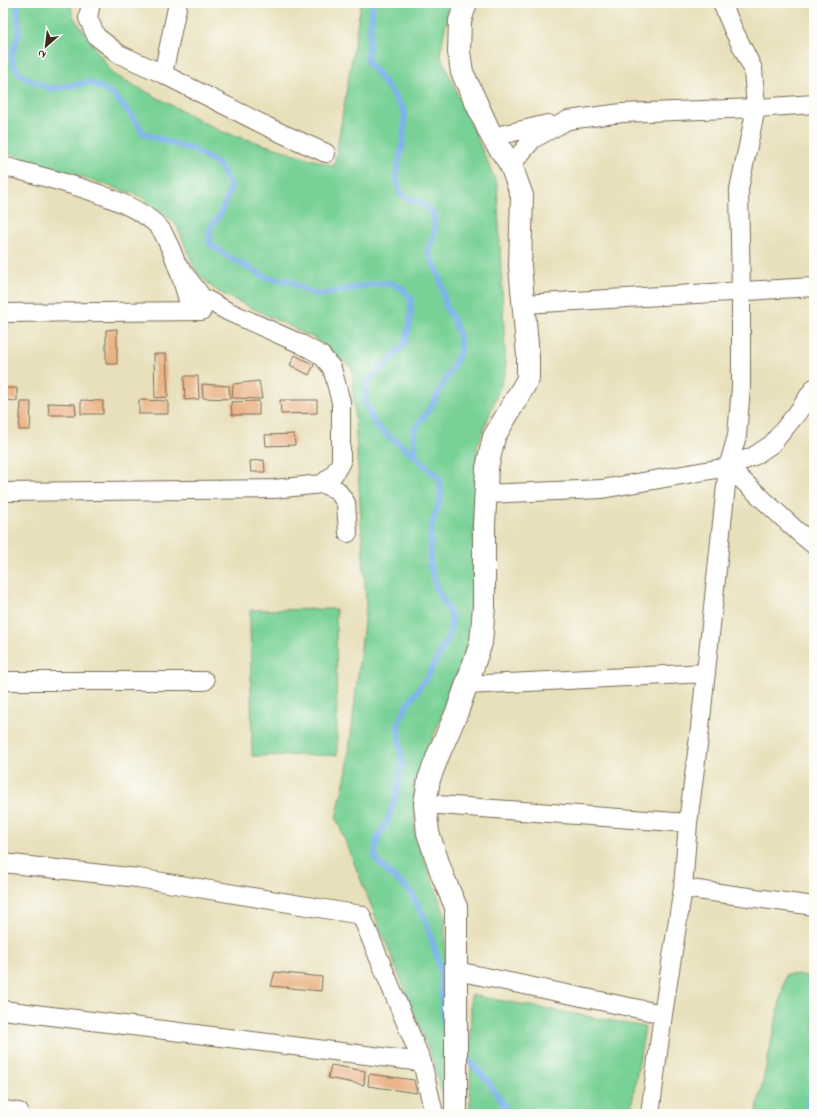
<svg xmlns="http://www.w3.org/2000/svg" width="817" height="1117" font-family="'Indie Flower',sans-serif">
<rect width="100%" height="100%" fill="#fdfcf7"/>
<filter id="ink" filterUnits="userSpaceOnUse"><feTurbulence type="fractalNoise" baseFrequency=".025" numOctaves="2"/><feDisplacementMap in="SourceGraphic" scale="8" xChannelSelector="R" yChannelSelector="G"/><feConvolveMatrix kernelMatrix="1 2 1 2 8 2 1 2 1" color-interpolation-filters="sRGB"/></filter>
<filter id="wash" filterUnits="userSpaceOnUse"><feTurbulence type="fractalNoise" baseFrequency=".012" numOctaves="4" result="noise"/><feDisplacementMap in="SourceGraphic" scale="16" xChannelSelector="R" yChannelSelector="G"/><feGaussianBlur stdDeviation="0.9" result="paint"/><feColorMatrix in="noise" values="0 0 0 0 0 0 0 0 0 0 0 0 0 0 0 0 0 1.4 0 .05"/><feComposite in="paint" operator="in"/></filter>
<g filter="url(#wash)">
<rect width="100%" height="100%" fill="#e8e0bb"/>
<path fill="#78d196" stroke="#5a7e5a" d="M3,3H70L73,16L113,74L220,131L334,166L361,3H450L440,54L497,184L506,371L477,447L471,632L450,695L414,784L415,835L445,915V1107L433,1060L336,818L347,770L366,604L352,368L316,339L217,291L197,273L176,224L140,196L3,151Z
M336,609L337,755L252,756L250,610Z
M786,974L814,977V1114H756Z
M471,995L645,1027L630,1114H470Z"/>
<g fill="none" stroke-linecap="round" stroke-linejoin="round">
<path stroke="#7fb3ed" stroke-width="6" d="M17,3L19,33L11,56L17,71L27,79L52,89L89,82L111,93L129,112L144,134L194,150L219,165L231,187L221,213L209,230L210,244L229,257L267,278L290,281L307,291L319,295L374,284L390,283L402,288L411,298L410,323L405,344L367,383L365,397L368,410L377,427L415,456L439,478L441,496L431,528L430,565L436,587L452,617L449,636L438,656L428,676L407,705L398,724L402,766L396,796L388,819L377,839L375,858L388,872L411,892L426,921L440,968L444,1025L448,1035
M373,3L367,61L388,87L405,113L403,142L396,175L400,194L420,203L433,213L435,231L428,251L440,278L446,308L453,319L460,338V353L431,407L414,430L415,456
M462,1053L487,1080L508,1111L514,1114
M806,1114L814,1083"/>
</g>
<g id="blocks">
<path fill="#eab386" d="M117,329V364H106V330Z
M154,354H166L168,397L155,398Z
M295,355L314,365L309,375L290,365Z
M184,376H198L199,399L185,400Z
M259,381L262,399L232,398L233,384Z
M202,384L229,386L230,399L203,398Z
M3,388H17V401L3,400Z
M81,400L103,401V414H81Z
M139,400L168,401V414H139Z
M280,400H317V413L281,414Z
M259,401V415H232L231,402Z
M21,402H31L30,430H19Z
M48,403L75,404L76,415H49Z
M294,434L295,445L266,446L265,435Z
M264,460L265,472H251L250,461Z
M275,972L322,977L321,991L271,986Z
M331,1065L365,1071L364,1085L328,1078Z
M369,1074L414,1080L417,1093L368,1086Z"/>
</g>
</g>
<g filter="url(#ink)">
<use href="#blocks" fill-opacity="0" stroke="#786a55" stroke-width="1"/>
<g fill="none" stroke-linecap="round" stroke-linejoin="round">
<g stroke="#786a55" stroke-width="20">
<path id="minor" d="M91,3L88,18L96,36L119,54L163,74L272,129L326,153
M163,74L178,3
M492,137L548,124
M511,165L533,139L568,120L622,113L756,108L814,104
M3,166C42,177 139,198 162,231C165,236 167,242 170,247C179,268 185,289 191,311
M524,304L814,287
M3,313L202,311
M728,467L796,530L814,545
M322,484L337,490L346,503L348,533
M3,492L274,489L322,484L334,474L341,462V402L332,368L321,355L301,344L227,311L202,297L177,264
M486,494L602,489L728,467L754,456L772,444L798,412L814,388
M3,681H205
M467,685L706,673
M425,804L688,823
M3,863L138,878L361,915L422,1062L434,1114
M683,888L814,906
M457,971L663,1014
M3,1010L422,1062
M650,1114L663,1014L683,888L688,823L699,737L728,467L737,436L741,387V292L739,189L756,108L753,69L733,29L722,3"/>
</g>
<g stroke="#786a55" stroke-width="24">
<path id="tertiary" d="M3,1112L18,1114
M456,1114V907L443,877L428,833L425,804L429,779L439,753L457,712L481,643L484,606V525L487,468L494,437L528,379V356L520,266L522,196L511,165L492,137L462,72L459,52L460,21L466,3"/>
</g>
<use href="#minor" stroke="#fff" stroke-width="18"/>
<use href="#tertiary" stroke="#fff" stroke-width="22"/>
</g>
</g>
<rect width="817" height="1117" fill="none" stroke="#fdfcf7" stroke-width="16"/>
<g transform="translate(46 46) rotate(208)" stroke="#fdfcf7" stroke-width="3" paint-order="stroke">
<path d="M0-3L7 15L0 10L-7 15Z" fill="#3b2a1e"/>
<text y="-6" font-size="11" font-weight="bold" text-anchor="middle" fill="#3b2a1e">N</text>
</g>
</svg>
